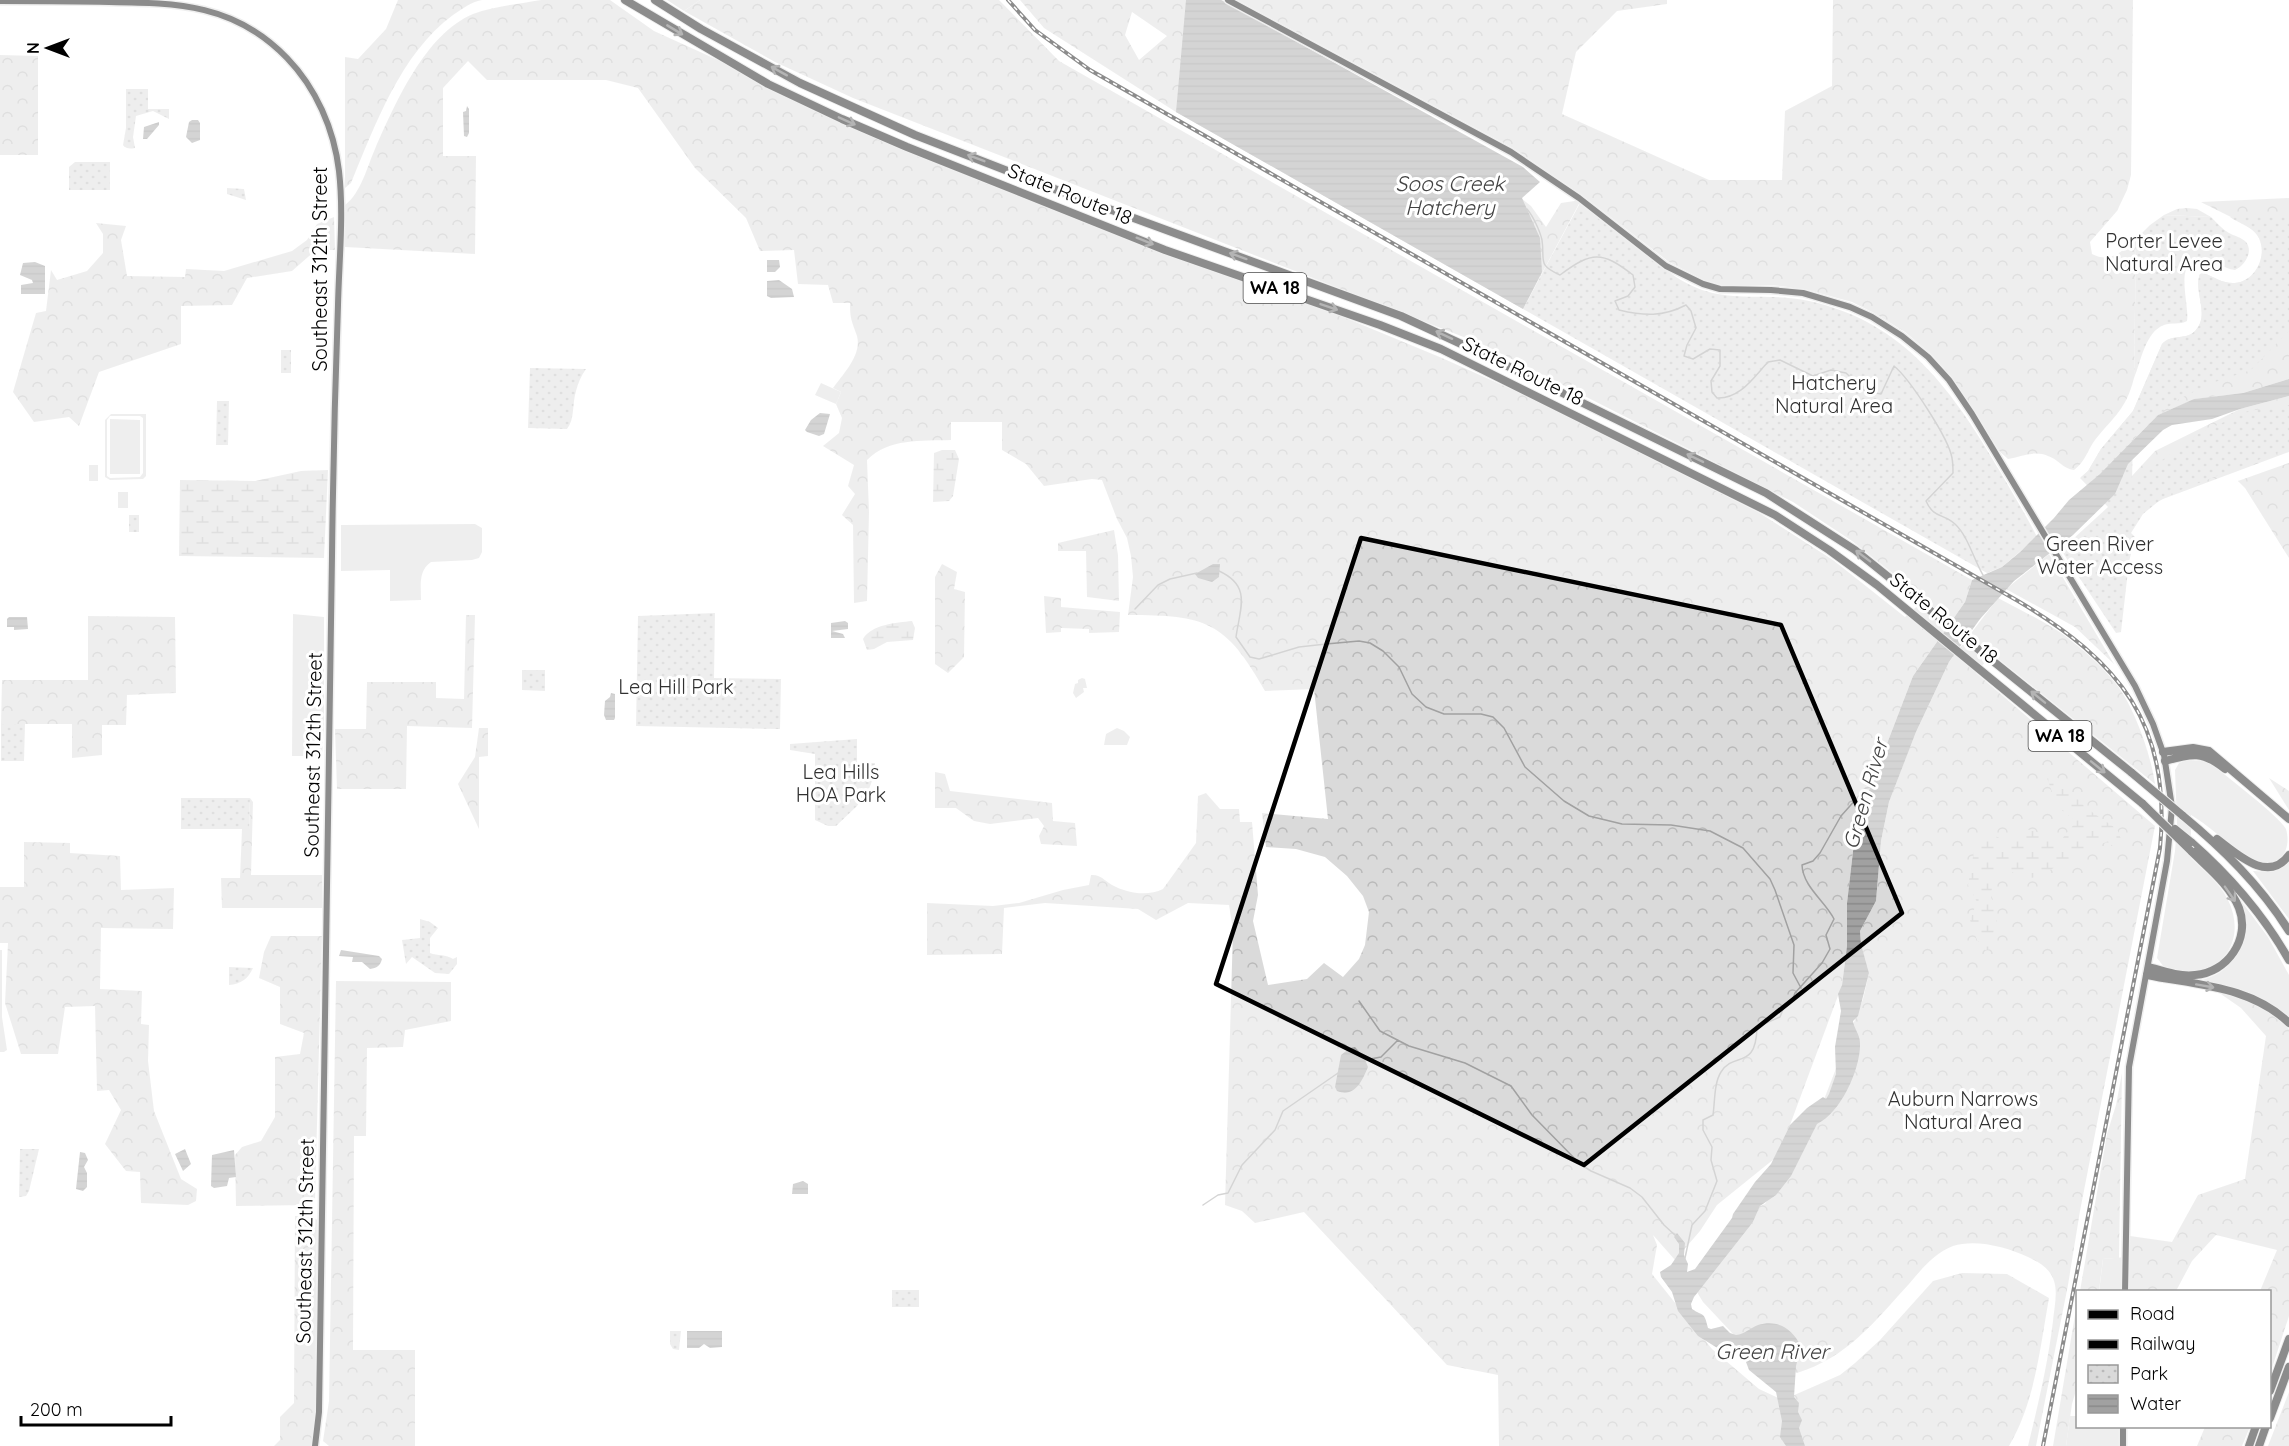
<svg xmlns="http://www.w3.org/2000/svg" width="2289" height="1446" font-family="Quicksand,sans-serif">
<defs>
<pattern id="forest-crowns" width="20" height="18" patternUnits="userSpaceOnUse" patternTransform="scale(1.5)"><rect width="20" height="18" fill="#dadada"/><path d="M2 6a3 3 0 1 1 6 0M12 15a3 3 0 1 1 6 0" fill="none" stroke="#b9b9b9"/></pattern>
<pattern id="wetland-marsh" width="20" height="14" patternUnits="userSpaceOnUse" patternTransform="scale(1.5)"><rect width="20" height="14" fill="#dadada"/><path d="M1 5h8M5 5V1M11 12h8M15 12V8" fill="none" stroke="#b9b9b9"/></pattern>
<pattern id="park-dots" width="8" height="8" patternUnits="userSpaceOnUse" patternTransform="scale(1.5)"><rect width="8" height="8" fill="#dadada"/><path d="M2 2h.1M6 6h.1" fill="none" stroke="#b9b9b9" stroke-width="1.8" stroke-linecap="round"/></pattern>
<pattern id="water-rules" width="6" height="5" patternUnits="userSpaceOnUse" patternTransform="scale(1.5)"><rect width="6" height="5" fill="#a1a1a1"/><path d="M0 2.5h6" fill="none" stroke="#898989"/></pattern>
</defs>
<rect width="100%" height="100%" fill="#fff"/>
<path fill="#dadada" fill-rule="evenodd" d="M667,0H700L684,11Z
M821,383L841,392L836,404L815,395Z
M111,414H146V476L143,479L110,480L105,477V420ZM110,416H140L143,418V473L140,477L110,478L107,476V420Z
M110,419L140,420V474H110Z
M89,465H98V481H89Z
M118,492H128V508H118Z
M475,524L482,528V552L479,558L472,560L431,562C418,571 421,586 421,600L390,601V570L341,571V525Z
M293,614L324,617V726L322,756H292Z
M1082,678L1085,679L1087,688H1083L1084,692L1076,698L1073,693L1075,684L1078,683V680Z
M1117,728L1124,731L1130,737L1127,745H1104L1106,734Z
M2188,760L2203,761L2213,765C2228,778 2278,815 2286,829C2289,839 2288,851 2280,858C2274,863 2266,865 2259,862C2237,854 2212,827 2191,815V858C2204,871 2220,883 2228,900C2243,930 2233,965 2196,971C2185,972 2174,969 2164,967L2157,958L2175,851L2177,825L2175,770L2179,763Z
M2289,862V919L2253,871L2273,872Z
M2236,894L2268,937L2289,975V1018C2262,995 2232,988 2198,981C2246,969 2239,939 2239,900Z
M0,950H2V1017L7,1050L4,1052H0Z
M2126,1257L2125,1291L2099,1292L2103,1259Z
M2070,1416H2077L2078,1426L2123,1427V1446H2066Z"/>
<path fill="url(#forest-crowns)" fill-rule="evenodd" d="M398,0H482C471,2 462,9 453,15C401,53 375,125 351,183L345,188V57L358,59L386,29Z
M541,0H610L654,31L1003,190L1329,311L1442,358L1520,393L1758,512L1833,560L1905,617L1925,599L1852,541L1793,502L1484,345L853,98L775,62L684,11L700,0H999L1059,61L1972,580L1965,602L1913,676L1863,806L1854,843L1847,903V946L1842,985L1790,1125L1774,1159L1717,1205L1700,1231L1675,1260L1653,1235L1657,1245L1652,1274L1712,1349L1759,1389L1783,1400L1840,1375L1855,1363L1880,1340L1933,1281L1962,1273L2007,1274L2049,1298C2040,1348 2035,1402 2009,1446H1499L1498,1375L1447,1365L1304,1212L1255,1223L1242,1211L1225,1205L1233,930L1229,905L1188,903L1156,920L1138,909L1045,903L1004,908L1002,954L927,955V903L993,906L1019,903L1063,890L1089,885L1091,875C1100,874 1104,880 1112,885C1127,893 1147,897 1163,889L1196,843L1198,796L1206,793L1220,809H1239L1240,822H1252L1258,895L1253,921L1268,985L1307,979L1324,963L1343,977L1359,959L1365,945L1369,912L1363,896L1347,876L1325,857L1296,849L1266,847L1262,813L1328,819L1314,689L1265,691C1226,621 1205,615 1128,615L1133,577L1131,556L1127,538L1117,519L1102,480L1092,479L1044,486L1026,464L1002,450V422H951V440C921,441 889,438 867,460L869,512L867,601L854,603L853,525L842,515L855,494L848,486L854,465L823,446L839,433L842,418L836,404L841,392L833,388C843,374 862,355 857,336C852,321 850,320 850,303H833L828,285L798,284L794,250L760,251L746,218L695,168L638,88L606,80H487L468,61L443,88V156H476L475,254L345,247V205C361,193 367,167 375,149C395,104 425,34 473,14C494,6 519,4 541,0Z
M1020,0H1222L1236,8L1217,49L1502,183L1531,206L1546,227L1561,203L1581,200L1523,309L1176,112L1044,28ZM1132,12L1167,36L1139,60L1125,35Z
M1237,0H1667V4L1617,11L1576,52L1562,114L1709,180H1782L1785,111L1832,86L1833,0H2133L2131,175L2127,190L2117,211L2090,242L2092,254C2111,264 2122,251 2136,239L2134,378C2126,410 2114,416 2095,440C2087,451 2085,462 2074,470C2063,469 2058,459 2048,456C2034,450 2021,457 2008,459L2000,452L1952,377L1931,354L1905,332L1874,313L1852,302L1804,289L1771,285H1721L1704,280L1669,262L1582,195L1513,148Z
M0,55L38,56V155H0Z
M2289,198V379L2243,393L2195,399L2158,415L2100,474L2080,478L2088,471L2101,449L2133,411L2162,344C2172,333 2187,341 2196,330C2210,314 2193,291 2200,274L2204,273C2213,277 2224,284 2235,283C2258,282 2271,249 2255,232C2246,223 2214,209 2201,202Z
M2187,208L2197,209L2211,217L2164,215L2177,209Z
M334,217L335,250H316L292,271L247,278L232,305L181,306V344L99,372L79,426L69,417L34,422L13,392L36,313L46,311L51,270L57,280L87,271L103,253V234L96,223L126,226L121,240L127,276L185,277L186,269L224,271L292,251L307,240L317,224Z
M2289,396V452L2163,499L2132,516V476L2155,451L2240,409Z
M2289,463V558L2245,488L2238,481Z
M1114,530L1118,555L1119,601L1087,597L1086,551H1058V543Z
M2049,554L2114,664L2075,627L2006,589Z
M942,564L957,572L954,589L965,592L964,657L948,673L935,664V577Z
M1044,596L1061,598V607L1120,612L1119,632L1089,633V629L1061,628V632L1046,633Z
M1998,598C2017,608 2037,618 2055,629C2075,642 2103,666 2117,685C2135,709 2151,755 2155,784L1992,654L1976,673L2155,826L2080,1211L2068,1285L2036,1446H2028C2038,1405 2048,1363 2053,1321C2054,1309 2058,1293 2054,1281C2050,1268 2039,1262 2028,1257C2006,1247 1976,1239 1953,1246C1934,1253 1921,1270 1909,1284C1874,1322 1848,1357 1797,1373L1749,1351L1703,1302L1695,1289L1741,1232L1753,1222L1760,1206L1765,1204L1811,1133L1863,999L1869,973L1861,944L1860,931L1876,901L1881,841L1889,802L1900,773L1916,732L1949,662Z
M466,615H475L472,728L407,726L406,789H337L335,729H366L367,682H436V698L464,699Z
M88,616L175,617L176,693L127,695L126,725H102V755L72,758V724H1L2,680H88Z
M479,728H488V756L479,757V829L458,784L475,757Z
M935,772L945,774L950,791L1052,803L1053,821L1075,823L1077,846L1041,844L1039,836L1044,826L1038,818L990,824L974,821L956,808H935Z
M2269,778L2289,791V810Z
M250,798L253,802L251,875H322V908H222L221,878H240L242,829H249Z
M24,842L70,843V853L120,856L121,890L174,888L173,929L101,928L100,989L142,991L141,1024L149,1025L148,1061L154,1111L181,1179L197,1189L196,1201L188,1205L141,1203L140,1172L126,1171L105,1144L121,1110L109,1090L97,1091L95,1006L65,1007L58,1054H21L5,1003L8,943H0V887H24Z
M271,936H322L315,1200L309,1205L236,1206L235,1155L242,1147L261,1141L275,1117V1057L300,1054L304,1033L280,1024V987L259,978L264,952Z
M336,981L451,982V1021L405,1030L403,1047L367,1048L366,1136H354L353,1350H415V1446H329L323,1441L329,1401Z
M2218,992C2245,997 2271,1009 2289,1029V1316L2270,1374V1292L2260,1291L2277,1250L2216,1235L2192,1261L2176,1291L2127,1292L2130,1236L2172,1242L2198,1195L2245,1179L2266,1036L2241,1008Z
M2122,1073L2119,1258L2103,1259L2099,1291H2080L2107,1134L2116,1105Z
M295,1216H312L317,1220L315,1426L311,1446H274L280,1440V1417L294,1403Z
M2077,1303V1387L2072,1404L2066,1446H2053Z
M2289,1392V1446H2268Z
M2205,1427V1426L2250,1427L2242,1446H2197Z"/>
<path fill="url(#wetland-marsh)" d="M942,450H955L959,459L953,496L949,501L933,502L934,453Z
M328,470L324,558L179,556L180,480L255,481L301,471Z
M912,621L915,628L913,640L887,642L874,649L867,650L863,639C872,624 896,623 912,621Z
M2051,774L2061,780L2086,808L2117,829L2121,839L2116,848L2107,842L2094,846C2086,864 2073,860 2058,866C2051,868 2044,876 2036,877C2025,880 2014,874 2005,867L1993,876L1991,897L1998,917L1993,934L1992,949L1985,950L1977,940L1970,920L1977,902L1968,885L1974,851L1981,839L1993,835L2008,842L2023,829C2037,830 2048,837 2061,840L2076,822L2057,806L2046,775Z"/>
<path fill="url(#park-dots)" d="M126,89H148V109H169V119L153,111L136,116L133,137L135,148C130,149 126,149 123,145L126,128Z
M75,162H110V190H69V167Z
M227,188L244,189L246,200L227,194Z
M1580,203C1601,220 1623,236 1645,253C1661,266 1677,280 1697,288C1734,303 1771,292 1809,301C1906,322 1954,393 2001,473C2013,494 2026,515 2037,537L2002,567L1987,573L1523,309Z
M2164,215L2211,217C2217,223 2222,229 2229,233C2234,236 2241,237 2246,242C2254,252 2244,266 2235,270C2223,269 2214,259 2203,259C2172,258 2190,304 2187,321C2180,325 2171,322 2164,325C2145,332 2141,362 2134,378L2136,239L2150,225Z
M2230,217H2289V331L2251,370L2212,383L2179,399L2133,434L2132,482L2198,434L2248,411L2289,405V448L2165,496L2143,514L2131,533L2135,537L2129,562L2121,632L2116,633L2061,550L2108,507L2080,478L2088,471L2101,449L2133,411L2162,344C2172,333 2187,341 2196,330C2210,314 2193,291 2200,274L2204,273C2214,277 2224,284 2235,283C2257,281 2269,252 2257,235C2251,226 2238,223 2230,217Z
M281,350H291V373H281Z
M530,368L586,369C581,376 578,383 576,391C572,404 575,419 567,429L528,428Z
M217,401H229L228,445H216Z
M129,515H139V532H129Z
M715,613L714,678L781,679L780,729L636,726L638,616Z
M522,670H545V691L522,690Z
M1,724H25L24,761H1Z
M857,739V763H875V773L869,789L857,806L836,826H828L815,820V754L790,750V744Z
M181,798H250L249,829H181Z
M420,919L430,922L438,928L430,938V953C438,956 446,954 453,959L457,957V964L449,974L435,973L412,957L406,964L402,940L420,938Z
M229,967L253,968C248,979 241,984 229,985Z
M20,1149H39L29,1191L26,1196L19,1197Z
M892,1290H919V1307H892Z
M670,1331H681L679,1350L673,1349L670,1344Z"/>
<path fill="url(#water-rules)" d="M1186,0H1221L1523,167L1540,182L1522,198L1540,238L1542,272L1523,309L1176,112Z
M467,106L469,109V133L467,137L464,136L463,112L466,111Z
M192,120H198L200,123V140L192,143L186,137L189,122Z
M159,122V125L147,139H143L144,127Z
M767,260H779L780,267L775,272H767Z
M35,262L45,266V294H21V285L33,283L32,280L20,275L23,263Z
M779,280L792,289L794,297L771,298L767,296V281Z
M2289,379V396L2240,409L2212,419L2172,425L2163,430L2128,464L2115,494L2073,535L2014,581L1980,619L1949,662L1916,732L1889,802L1881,841L1876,901L1860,931L1861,944L1869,973L1858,1016L1853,1021C1854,1029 1860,1034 1860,1043C1861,1068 1841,1113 1817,1124L1791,1176L1776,1195L1760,1206L1753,1222L1694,1297L1691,1304L1692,1309C1704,1317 1704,1311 1708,1328L1711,1329L1723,1326L1730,1333L1736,1335C1745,1334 1750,1328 1758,1325C1778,1319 1792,1329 1801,1346L1796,1366L1794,1397L1799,1403L1798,1412L1802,1420L1799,1428L1805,1446H1786L1780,1437L1782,1421L1776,1392L1749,1370L1743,1354L1735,1350L1719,1349L1698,1336L1678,1311L1672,1292L1661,1277L1660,1272L1671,1265L1679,1253V1244L1674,1237L1677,1233L1685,1243L1684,1255L1688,1264L1687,1272L1695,1269L1732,1218L1733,1214L1755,1182L1771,1164L1790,1125L1807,1108L1823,1097L1826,1099L1829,1094L1836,1074L1835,1047L1841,1011L1838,994L1842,985L1847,946V903L1854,843L1863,806L1913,676L1965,602L1972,580L2002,567L2020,552L2054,518L2069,500L2100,474L2158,415L2194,399L2243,393Z
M820,413L830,414L824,434L819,436L807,432L805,430L811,420Z
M1213,564H1220L1219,577L1212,582L1198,578L1195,574Z
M9,617H27L28,629L14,630V627H7V619Z
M845,621L848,623V629L832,631L843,634L845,638H831V623Z
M611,693L615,694V718L614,720H606L604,715L605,701L610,697Z
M341,950L379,956L382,959C380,966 377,968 370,969L362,962H352L353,957L339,956Z
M1355,1047L1364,1057L1368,1067C1362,1081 1355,1098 1337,1091L1335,1087L1341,1055L1350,1048Z
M185,1149L191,1164L183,1171L175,1154Z
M234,1150L236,1177L229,1178L227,1186L214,1188L211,1186L212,1155Z
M80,1152L85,1153L88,1160L84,1167L87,1173V1187L83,1191L76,1189Z
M803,1181L808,1184V1194H792L793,1184Z
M687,1331H722V1347L710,1348L704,1344L699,1348H687Z"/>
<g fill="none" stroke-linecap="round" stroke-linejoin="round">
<path stroke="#a1a1a1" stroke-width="1.5" d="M1527,209C1533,216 1540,231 1542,240C1545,261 1537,265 1560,275C1592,251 1602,251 1633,275L1635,287L1628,296L1615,301L1619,310C1644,316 1663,317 1686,305L1691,311L1696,328L1687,345L1684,356L1693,359L1710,349L1720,350V366L1711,381L1712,392L1717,398C1740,399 1753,378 1768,362L1780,360L1813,376L1831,370L1846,373L1865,391L1881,394L1894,366C1910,379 1949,439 1952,458C1953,463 1953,468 1953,473L1926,501C1934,519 1943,513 1955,524C1968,536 1974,560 1983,575
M1219,571C1252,586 1240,608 1236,637L1250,657L1259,659L1299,647L1326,644L1359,641L1370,643L1383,651L1399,667L1412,694L1426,707L1444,714H1481L1493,717L1504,728L1525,767L1564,801L1589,816L1622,824L1671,825L1710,831L1743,848L1770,879L1775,890L1794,945L1793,973L1801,988
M1135,609L1158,585L1170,579L1197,573
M1359,1001L1380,1031L1409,1046L1465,1063L1511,1086L1532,1115L1580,1164L1591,1171L1630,1188L1642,1197L1664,1225L1677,1237
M1365,1060L1381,1057L1398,1040
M1203,1205L1218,1195L1228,1193L1242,1165L1275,1130L1283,1111L1338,1073
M1685,1258L1692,1225L1705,1211L1717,1181L1711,1160L1712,1147L1703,1130V1120L1713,1115C1715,1101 1714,1083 1721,1072C1734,1051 1756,1071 1757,1027L1780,1017L1784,1007L1792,1001L1795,993L1822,963L1830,949L1826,935L1834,919C1825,901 1803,887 1802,865L1813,861L1820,853L1841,816L1866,788L1871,787"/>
<g stroke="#dbdbdb" stroke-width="9">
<path id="major" d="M1228,0L1511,152L1579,198L1666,266L1703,284L1720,289L1771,290L1803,293L1850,307L1872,317L1902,336L1928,357L1949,380L1972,414L2135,686L2153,724L2164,755L2172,807L2167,861L2129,1067L2125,1292
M0,1C36,1 73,1 109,2C178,3 235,4 287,58C316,88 334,129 339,171C344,215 339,260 338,305C335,389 333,472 332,556C327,842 323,1127 319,1412L315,1446
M2123,1446V1426"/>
</g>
<g stroke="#dbdbdb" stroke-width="10">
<path id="highway" d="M625,0L768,84L842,119L907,147L1165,250L1380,325L1441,349L1775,515L1829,550L1877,585L2143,804
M655,0L701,29L800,83L853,107L915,135L1049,187L1401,316L1485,355L1766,493L1855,550L2132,773
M2163,752L2193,748L2209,751L2289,819
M2165,761C2192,753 2203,751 2225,769
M2182,815C2223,849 2260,885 2289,931
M2217,839C2237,854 2268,884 2289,855
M2191,842C2231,877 2263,914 2289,960
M2149,967C2163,971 2180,977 2195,975C2227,973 2251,939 2239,908C2230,885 2208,868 2191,851
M2147,975C2196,985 2251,986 2289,1023
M2270,1391L2289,1339
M2270,1418L2289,1367
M2249,1446L2256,1426
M2259,1446L2266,1426"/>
</g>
<use href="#major" stroke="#000" stroke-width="6"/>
<use href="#highway" stroke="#000" stroke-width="8"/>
<g stroke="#000" stroke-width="4">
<path id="rail" d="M1008,0L1035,30L1090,70L2018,601C2119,661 2172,724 2160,848L2043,1446"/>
</g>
<use href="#rail" stroke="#fff" stroke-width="1.5" stroke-dasharray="4.5" stroke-linecap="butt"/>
<g stroke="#dbdbdb" stroke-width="10" stroke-linecap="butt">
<path id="highway-bridge" d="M2132,773L2182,815
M2143,804L2191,851
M2175,829L2191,842"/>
</g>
<use href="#highway-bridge" stroke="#000" stroke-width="8"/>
</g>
<defs><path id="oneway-shaft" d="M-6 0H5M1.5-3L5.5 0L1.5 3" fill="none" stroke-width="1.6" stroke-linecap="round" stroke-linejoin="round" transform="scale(1.5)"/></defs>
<g stroke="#595959">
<use href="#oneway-shaft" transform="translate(675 30) rotate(31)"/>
<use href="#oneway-shaft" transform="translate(779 71) rotate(-151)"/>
<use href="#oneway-shaft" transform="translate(847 121) rotate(24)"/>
<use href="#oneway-shaft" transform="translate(976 158) rotate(-159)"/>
<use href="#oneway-shaft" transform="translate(1145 241) rotate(22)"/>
<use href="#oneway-shaft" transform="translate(1238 256) rotate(-160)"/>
<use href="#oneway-shaft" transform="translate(1329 307) rotate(19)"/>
<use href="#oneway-shaft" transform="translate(1444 335) rotate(-155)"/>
<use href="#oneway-shaft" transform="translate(1695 458) rotate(-154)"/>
<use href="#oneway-shaft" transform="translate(1863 556) rotate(-143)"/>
<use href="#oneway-shaft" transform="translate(2038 697) rotate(-141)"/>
<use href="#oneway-shaft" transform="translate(2098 767) rotate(39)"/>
<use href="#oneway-shaft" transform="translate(2230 894) rotate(55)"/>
<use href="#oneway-shaft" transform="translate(2205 986) rotate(10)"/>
</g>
<path d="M0 0H2289V1446H0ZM1361,538L1781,625L1902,913L1584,1165L1216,984Z" fill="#fff" fill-opacity=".55" fill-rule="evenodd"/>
<path fill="none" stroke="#000" stroke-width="4.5" stroke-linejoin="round" d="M1361,538L1781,625L1902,913L1584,1165L1216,984Z"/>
<g text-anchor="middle" stroke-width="6" stroke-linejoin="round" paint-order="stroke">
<g fill="#fff" stroke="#4c4c4c" stroke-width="1.5">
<rect x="1243.5" y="273" width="63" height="30" rx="4.5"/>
<rect x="2028.5" y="721" width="63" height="30" rx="4.5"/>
</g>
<g font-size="18" font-weight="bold" fill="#000">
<text x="1275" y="294">WA 18</text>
<text x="2060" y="742">WA 18</text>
</g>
<g font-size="20" fill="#000" stroke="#fff">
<text transform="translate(1070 194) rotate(22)" y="7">State Route 18</text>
<text transform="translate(320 269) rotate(-90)" y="7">Southeast 312th Street</text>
<text transform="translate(1523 371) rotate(26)" y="7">State Route 18</text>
<text transform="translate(1944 618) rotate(39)" y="7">State Route 18</text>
<text transform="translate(313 755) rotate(-89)" y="7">Southeast 312th Street</text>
<text transform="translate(305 1241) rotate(-89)" y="7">Southeast 312th Street</text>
</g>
<g font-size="20" fill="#313131" stroke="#fff">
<text x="2164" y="248">Porter Levee<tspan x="2164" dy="23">Natural Area</tspan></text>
<text x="1834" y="390">Hatchery<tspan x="1834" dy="23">Natural Area</tspan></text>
<text x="2100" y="551">Green River<tspan x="2100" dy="23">Water Access</tspan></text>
<text x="676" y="694">Lea Hill Park</text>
<text x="841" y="779">Lea Hills<tspan x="841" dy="23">HOA Park</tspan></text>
<text x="1963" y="1106">Auburn Narrows<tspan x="1963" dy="23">Natural Area</tspan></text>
</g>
<g font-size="21" font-style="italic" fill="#424242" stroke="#fff">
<text x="1450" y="191">Soos Creek<tspan x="1450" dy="24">Hatchery</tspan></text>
<text transform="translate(1866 794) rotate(-74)" y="7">Green River</text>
<text x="1772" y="1359">Green River</text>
</g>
</g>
<rect x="2076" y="1290" width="195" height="138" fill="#ffffff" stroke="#999999" stroke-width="1.5"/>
<rect x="2088" y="1310" width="30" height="9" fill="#000000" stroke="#999999" stroke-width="1.5"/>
<text x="2130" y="1320" font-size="18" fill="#000000">Road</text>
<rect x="2088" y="1340" width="30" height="9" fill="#000000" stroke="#999999" stroke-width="1.5"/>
<text x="2130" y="1350" font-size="18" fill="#000000">Railway</text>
<rect x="2088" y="1365" width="30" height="18" fill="url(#park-dots)" stroke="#999999" stroke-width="1.5"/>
<text x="2130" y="1380" font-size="18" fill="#000000">Park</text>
<rect x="2088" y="1395" width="30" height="18" fill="url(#water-rules)" stroke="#999999" stroke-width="1.5"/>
<text x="2130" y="1410" font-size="18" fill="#000000">Water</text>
<g transform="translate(48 48) rotate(270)" stroke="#ffffff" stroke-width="4.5" paint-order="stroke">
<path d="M0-4.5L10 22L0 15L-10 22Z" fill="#000000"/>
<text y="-9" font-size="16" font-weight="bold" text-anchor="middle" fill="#000000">N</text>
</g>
<path d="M21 1416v9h150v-9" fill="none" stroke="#000000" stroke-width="3"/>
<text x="30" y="1416" font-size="18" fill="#000000" stroke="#ffffff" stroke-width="4.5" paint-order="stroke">200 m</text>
</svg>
